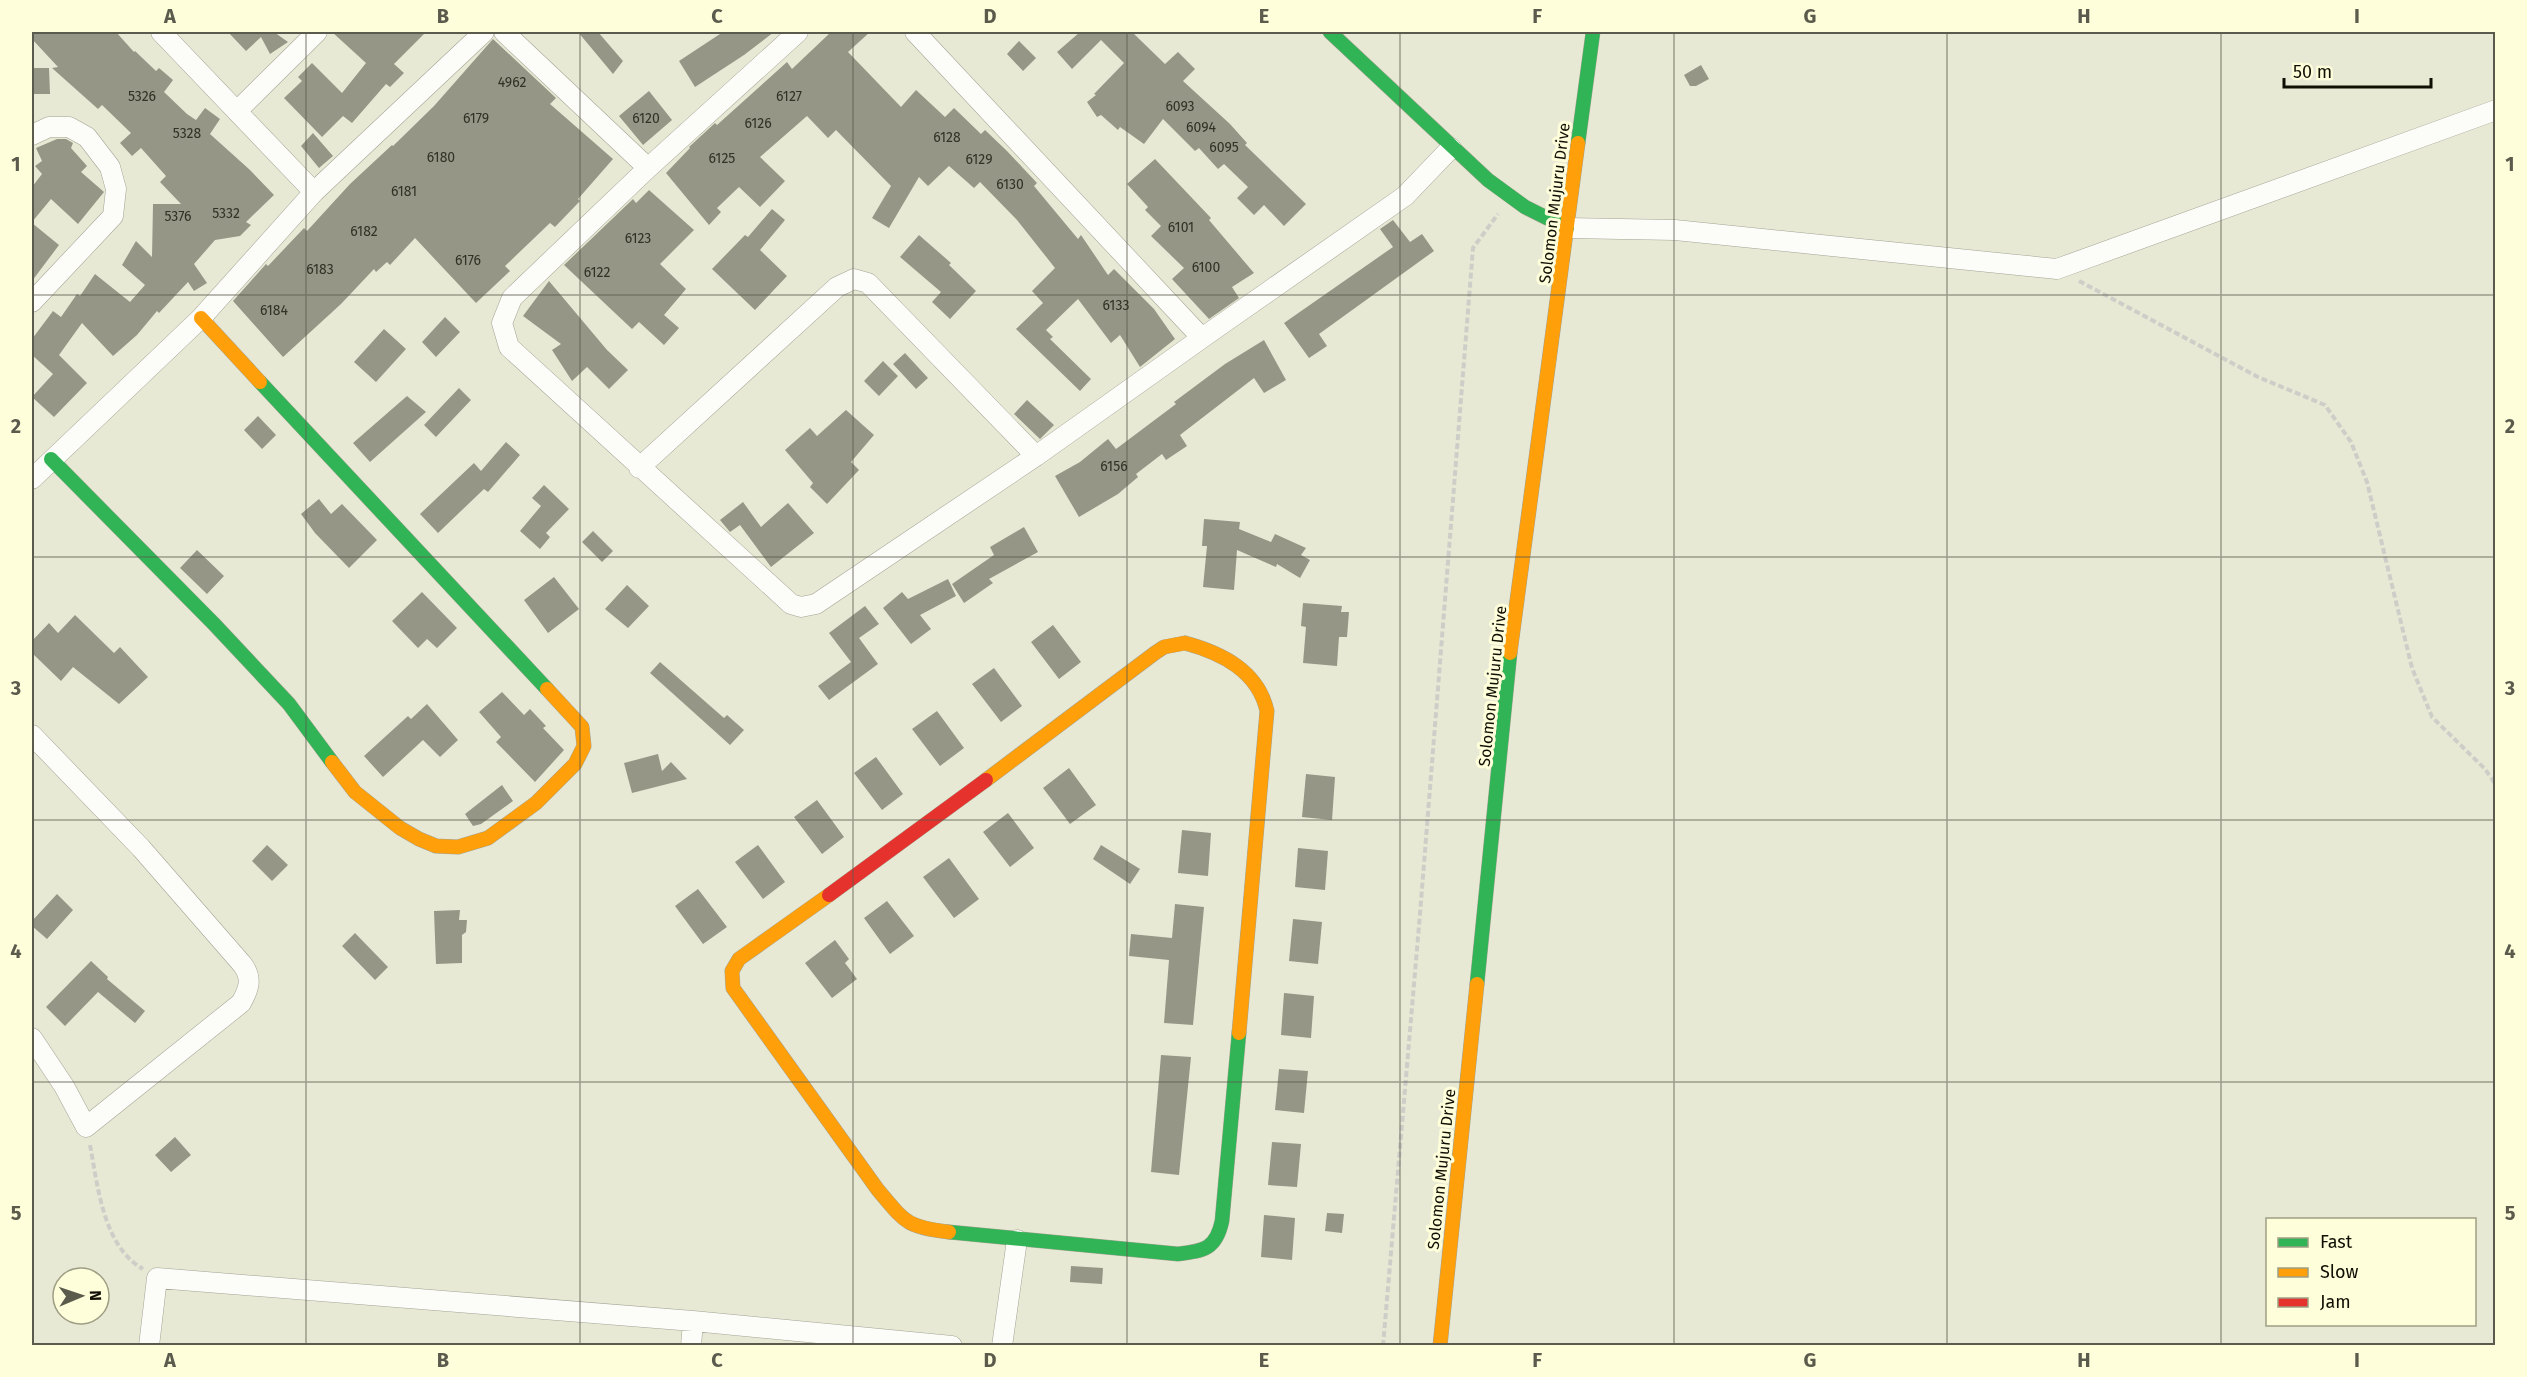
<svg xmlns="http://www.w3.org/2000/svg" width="2527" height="1377" font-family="'Fira Sans',sans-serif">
<rect width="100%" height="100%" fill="#e8e9d5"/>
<path fill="#969687" d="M32,32H116L134,52L135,51L156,71L159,68L173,80L164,92L187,114L196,120L205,108L220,119L210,134L250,170L274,195L246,222L251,225L240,236L215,240L194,264L207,283L194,291L188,282L159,313L157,311L137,335L113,356L82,323L59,355L87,383L54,417L32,397L53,374L32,355V339L53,311L61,317L77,294L80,296L95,274L130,302L145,285L122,265L136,241L152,257L153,204H181L160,182L166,176L141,148L132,156L120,143L131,133L102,105L98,109L52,68L58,67L32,39Z
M228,32H274L288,42L270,54L261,37L246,51Z
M332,32H426L394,64L404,73L390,87L386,84L352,123L343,116L322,137L284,98L302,81L298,77L312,63L342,93L366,63Z
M578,32H598L623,61L613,74Z
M723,32H774L744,55L695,87L679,61Z
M831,32H870L848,52L901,107L916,90L945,117L954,108L981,134L985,130L1007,151L1037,183L1034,186L1078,239L1081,235L1108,275L1114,269L1154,309L1175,339L1140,367L1120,335L1111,343L1078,299L1046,330L1053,337L1050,339L1091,379L1080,391L1016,329L1043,303L1032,291L1055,268L1017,220L980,182L974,188L949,166L928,186L919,177L889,228L872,218L891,186L836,130L828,138L807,116L760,157L785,181L760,207L739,187L717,208L721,212L709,225L666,173L690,148L689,147L715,123L717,125L787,62L792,69Z
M1080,32H1132L1165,64L1178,52L1195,69L1183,81L1230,124L1247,143L1245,145L1306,204L1284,226L1264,205L1254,215L1237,198L1248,187L1224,164L1218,169L1199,148L1195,151L1163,119L1144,144L1120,127L1118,130L1101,115L1097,117L1087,102L1096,95L1094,94L1124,63L1101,40L1072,69L1057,52Z
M493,39L556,98L550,104L613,159L578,199L580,201L555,227L550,223L505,266L510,271L476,303L415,238L390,265L387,262L376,272L374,269L341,304L283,357L233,301L266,264L268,266L304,228L307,231L350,184L392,145L393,146L434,106Z
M1019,41L1036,58L1023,71L1007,54Z
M1701,65L1709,79L1696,86H1690L1684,75Z
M32,68H49L50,94H32Z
M649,91L672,120L643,145L619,116Z
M313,133L333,156L319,168L301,146Z
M57,139H66L73,143L71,148L87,166L81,172L104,192L78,224L51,199L32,222V187L42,174L35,166L42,161L36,148Z
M1155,159L1211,218L1209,220L1254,273L1232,287L1239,298L1209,319L1172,279L1184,268L1151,236L1161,226L1145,210L1148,207L1127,184Z
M649,190L694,230L660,264L686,289L664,315L679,328L664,345L639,322L632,329L564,265L633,199L636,203Z
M772,209L785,220L760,250L787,276L755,310L712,269L745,235L748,237Z
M1393,220L1410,242L1422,234L1434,251L1319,334L1327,346L1309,358L1284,323L1393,247L1380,229Z
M32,223L59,245L32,281Z
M919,235L951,263L949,265L976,291L950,319L932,302L941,292L900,257Z
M549,281L607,350L628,370L609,389L587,367L572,381L552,350L561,344L523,316Z
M445,317L460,332L436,357L422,342Z
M384,329L406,349L376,382L354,362Z
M1264,340L1286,380L1264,393L1254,378L1180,435L1187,446L1166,460L1162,454L1136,474L1138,477L1118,494L1079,517L1055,476L1080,462L1108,439L1116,449L1176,404L1174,402L1225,364Z
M905,353L928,378L916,389L893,364Z
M883,361L898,376L879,396L864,381Z
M459,388L471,400L436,437L424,425Z
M407,396L426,412L370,462L353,443Z
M1027,400L1054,425L1040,439L1014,414Z
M846,410L874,435L851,462L859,470L827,504L810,487L813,483L785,450L810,428L817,436Z
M258,416L276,435L262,449L244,430Z
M506,442L520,455L488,492L484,489L438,533L420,514L474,463L481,471Z
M544,485L569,509L546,533L550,537L540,549L520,531L541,506L532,498Z
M319,499L331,514L342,504L377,540L349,568L315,533L301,514Z
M743,502L761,527L788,503L814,533L771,567L740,525L730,532L720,520Z
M1204,519L1240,522L1239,529L1271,542L1275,534L1306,548L1301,555L1310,560L1300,578L1277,564L1276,567L1237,550L1234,590L1203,587L1207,546H1202Z
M1024,527L1038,552L989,579L993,583L964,603L952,584L994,555L990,547Z
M593,531L613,551L602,562L582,542Z
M197,550L224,576L207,594L180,568Z
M554,577L579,609L548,633L524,600Z
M948,579L956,596L920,615L931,629L911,644L883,608L902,592L908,599Z
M627,585L649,606L628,628L605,609Z
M422,592L457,628L437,648L427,639L418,648L392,621Z
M1303,603L1342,606L1341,612H1349L1347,637H1339L1337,666L1303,663L1306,627L1301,626Z
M865,606L879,624L859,638L878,664L829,700L818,686L851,662L829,633Z
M75,615L114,653L120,647L148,677L119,704L73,667L61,681L32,653V641L49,623L58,633Z
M1053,625L1081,662L1059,679L1031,642Z
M660,662L724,718L727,715L744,730L730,745L650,673Z
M994,668L1022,706L1001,722L972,684Z
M502,692L524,715L530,709L546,726L543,728L564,750L535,782L496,742L501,737L479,712Z
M427,704L458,740L440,757L423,740L383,777L364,756L408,716L411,719Z
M937,711L964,748L940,766L912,729Z
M658,754L662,771L671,762L687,779L632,793L624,763Z
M876,757L903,794L882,810L854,773Z
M1069,768L1096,805L1070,824L1043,788Z
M1306,774L1335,777L1332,820L1302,817Z
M502,785L513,801L481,824L473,826L465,814Z
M817,800L844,837L822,854L794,817Z
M1008,813L1034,848L1010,867L983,832Z
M1182,830L1211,833L1208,876L1178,873Z
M267,845L288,865L272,881L252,861Z
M758,845L785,882L763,899L735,862Z
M1101,845L1140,869L1130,884L1093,859Z
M1298,848L1328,851L1325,890L1295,887Z
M949,858L979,899L954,918L923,877Z
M698,889L727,927L703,944L675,906Z
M57,894L73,910L47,939L32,926V921Z
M887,901L914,936L890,954L864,918Z
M1175,904L1204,907L1193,1025L1164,1023L1169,960L1129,956L1131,934L1172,938Z
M460,910L459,920H467L466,932L462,935V963L436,964L434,911Z
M1293,919L1322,922L1318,964L1289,961Z
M355,933L388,967L375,980L342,946Z
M835,940L849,959L845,963L857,979L832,998L805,963Z
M91,961L108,977L107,979L145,1011L135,1023L98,992L65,1026L46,1007Z
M1284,993L1314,996L1311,1038L1281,1035Z
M1161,1055L1191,1057L1179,1175L1151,1172Z
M1279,1069L1308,1071L1304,1113L1275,1110Z
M175,1137L191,1155L171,1172L155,1155Z
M1272,1142L1301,1144L1297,1187L1268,1185Z
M1327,1213L1344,1214L1342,1233L1325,1231Z
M1264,1215L1295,1218L1292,1260L1261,1257Z
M1071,1266L1103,1268L1102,1284L1070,1282Z"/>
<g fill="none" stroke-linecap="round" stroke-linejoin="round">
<g stroke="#a3a394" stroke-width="21">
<path id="street" d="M161,32L314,192
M504,32L648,168L798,32
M915,32L1202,338L1405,196L1451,148
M237,111L317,32
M32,135L49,127H69L87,137L110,167L116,189L113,216L32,302
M648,168L512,298L502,323L509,347L791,604L801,607L816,604L1036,456L1202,338
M1567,228L1675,230L2057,269L2496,110
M639,468L837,287L854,279L868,283L1036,456
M32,479L201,318L314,192L484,32
M32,735L141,848L242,964C253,978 249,989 241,1003L86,1127L64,1086L32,1038
M149,1346L157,1278L693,1321L952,1346
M691,1346L693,1321
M1002,1346L1017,1240"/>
</g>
<g stroke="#a3a394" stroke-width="15">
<path id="fast" d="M1330,32L1488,180L1525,207L1567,228
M1578,143L1593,32
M260,382L547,689
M51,459L214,624L289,704L332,762
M1477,984L1510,653
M949,1232L1178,1254C1204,1251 1216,1249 1222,1221L1239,1033"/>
</g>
<g stroke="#a3a394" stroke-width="15">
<path id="slow" d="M201,318L260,382
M1185,643C1222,653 1258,671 1267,711L1239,1033
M1510,653L1578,143
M332,762L355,792L400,828L419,839L436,846L458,847L488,838L536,803L575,764L584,746L582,727L547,689
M986,780L1155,653L1164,647L1185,643
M829,895L739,959L732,971L733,988L878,1190C905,1222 906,1227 949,1232
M1440,1346L1477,984"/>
</g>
<g stroke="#a3a394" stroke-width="15">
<path id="jam" d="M829,895L986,780"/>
</g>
<path stroke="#cdcec7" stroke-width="4" stroke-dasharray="6 3" stroke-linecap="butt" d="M2079,281L2258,377L2325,405L2351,442L2367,482L2412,668L2432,717L2485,769L2496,785
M90,1145C98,1187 103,1246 143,1269
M1383,1346L1420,914L1473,248L1498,214"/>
<use href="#street" stroke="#fcfcf9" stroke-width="20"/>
<use href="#fast" stroke="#30b455" stroke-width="14"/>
<use href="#slow" stroke="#ff9f0a" stroke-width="14"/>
<use href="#jam" stroke="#e5322d" stroke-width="14"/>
</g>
<path fill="none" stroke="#5b5b4d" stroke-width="1.5" stroke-opacity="0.55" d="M306,32V1346M580,32V1346M853,32V1346M1127,32V1346M1400,32V1346M1674,32V1346M1947,32V1346M2221,32V1346M32,295H2496M32,557H2496M32,820H2496M32,1082H2496"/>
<g text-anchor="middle" stroke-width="6" stroke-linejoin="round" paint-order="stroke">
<g font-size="14" fill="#313125">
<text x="512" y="87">4962</text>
<text x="142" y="101">5326</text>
<text x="789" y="101">6127</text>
<text x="1180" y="111">6093</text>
<text x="476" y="123">6179</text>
<text x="646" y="123">6120</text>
<text x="758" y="128">6126</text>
<text x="1201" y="132">6094</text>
<text x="187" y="138">5328</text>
<text x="947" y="142">6128</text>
<text x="1224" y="152">6095</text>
<text x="441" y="162">6180</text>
<text x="722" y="163">6125</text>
<text x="979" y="164">6129</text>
<text x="1010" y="189">6130</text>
<text x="404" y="196">6181</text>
<text x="226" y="218">5332</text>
<text x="178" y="221">5376</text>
<text x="1181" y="232">6101</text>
<text x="364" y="236">6182</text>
<text x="638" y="243">6123</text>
<text x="468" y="265">6176</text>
<text x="1206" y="272">6100</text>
<text x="320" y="274">6183</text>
<text x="597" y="277">6122</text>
<text x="1116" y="310">6133</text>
<text x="274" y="315">6184</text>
<text x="1114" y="471">6156</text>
</g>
<g font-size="16" fill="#0f0f04" stroke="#fefeda">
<text transform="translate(1554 203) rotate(-83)" y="6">Solomon Mujuru Drive</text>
<text transform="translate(1492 686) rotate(-84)" y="6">Solomon Mujuru Drive</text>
<text transform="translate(1441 1169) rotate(-84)" y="6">Solomon Mujuru Drive</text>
</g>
</g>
<rect width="2527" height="1377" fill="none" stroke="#fefeda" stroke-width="66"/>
<rect x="2266" y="1218" width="210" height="108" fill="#fefeda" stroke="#9e9e84" stroke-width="1.5"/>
<rect x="2278" y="1238" width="30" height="9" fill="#30b455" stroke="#9e9e84" stroke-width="1.5"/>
<text x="2320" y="1248" font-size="18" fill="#0f0f04">Fast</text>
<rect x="2278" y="1268" width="30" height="9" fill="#ff9f0a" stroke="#9e9e84" stroke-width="1.5"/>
<text x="2320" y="1278" font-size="18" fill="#0f0f04">Slow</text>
<rect x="2278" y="1298" width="30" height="9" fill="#e5322d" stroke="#9e9e84" stroke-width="1.5"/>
<text x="2320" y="1308" font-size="18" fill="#0f0f04">Jam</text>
<g transform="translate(81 1296) rotate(88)"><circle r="28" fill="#fefeda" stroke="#9e9e84" stroke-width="1.5"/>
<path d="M0-4.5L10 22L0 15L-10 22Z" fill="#5b5b4d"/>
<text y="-9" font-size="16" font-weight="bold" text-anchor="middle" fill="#0f0f04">N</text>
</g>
<path d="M2284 78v9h147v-9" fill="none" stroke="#0f0f04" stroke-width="3"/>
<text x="2293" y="78" font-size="18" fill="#0f0f04" stroke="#fefeda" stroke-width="4.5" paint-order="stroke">50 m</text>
<rect x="33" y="33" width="2461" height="1311" fill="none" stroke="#5b5b4d" stroke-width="2"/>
<g font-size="20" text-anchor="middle" font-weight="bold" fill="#5b5b4d">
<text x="170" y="23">A</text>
<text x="443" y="23">B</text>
<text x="717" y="23">C</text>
<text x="990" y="23">D</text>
<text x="1264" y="23">E</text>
<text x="1537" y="23">F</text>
<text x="1810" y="23">G</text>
<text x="2084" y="23">H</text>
<text x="2357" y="23">I</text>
<text x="16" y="171">1</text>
<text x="2510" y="171">1</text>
<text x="16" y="433">2</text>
<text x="2510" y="433">2</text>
<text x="16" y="695">3</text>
<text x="2510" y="695">3</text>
<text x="16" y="958">4</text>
<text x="2510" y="958">4</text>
<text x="16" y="1220">5</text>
<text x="2510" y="1220">5</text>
<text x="170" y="1367">A</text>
<text x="443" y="1367">B</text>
<text x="717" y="1367">C</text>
<text x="990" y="1367">D</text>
<text x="1264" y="1367">E</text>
<text x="1537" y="1367">F</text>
<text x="1810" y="1367">G</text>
<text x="2084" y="1367">H</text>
<text x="2357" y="1367">I</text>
</g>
</svg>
